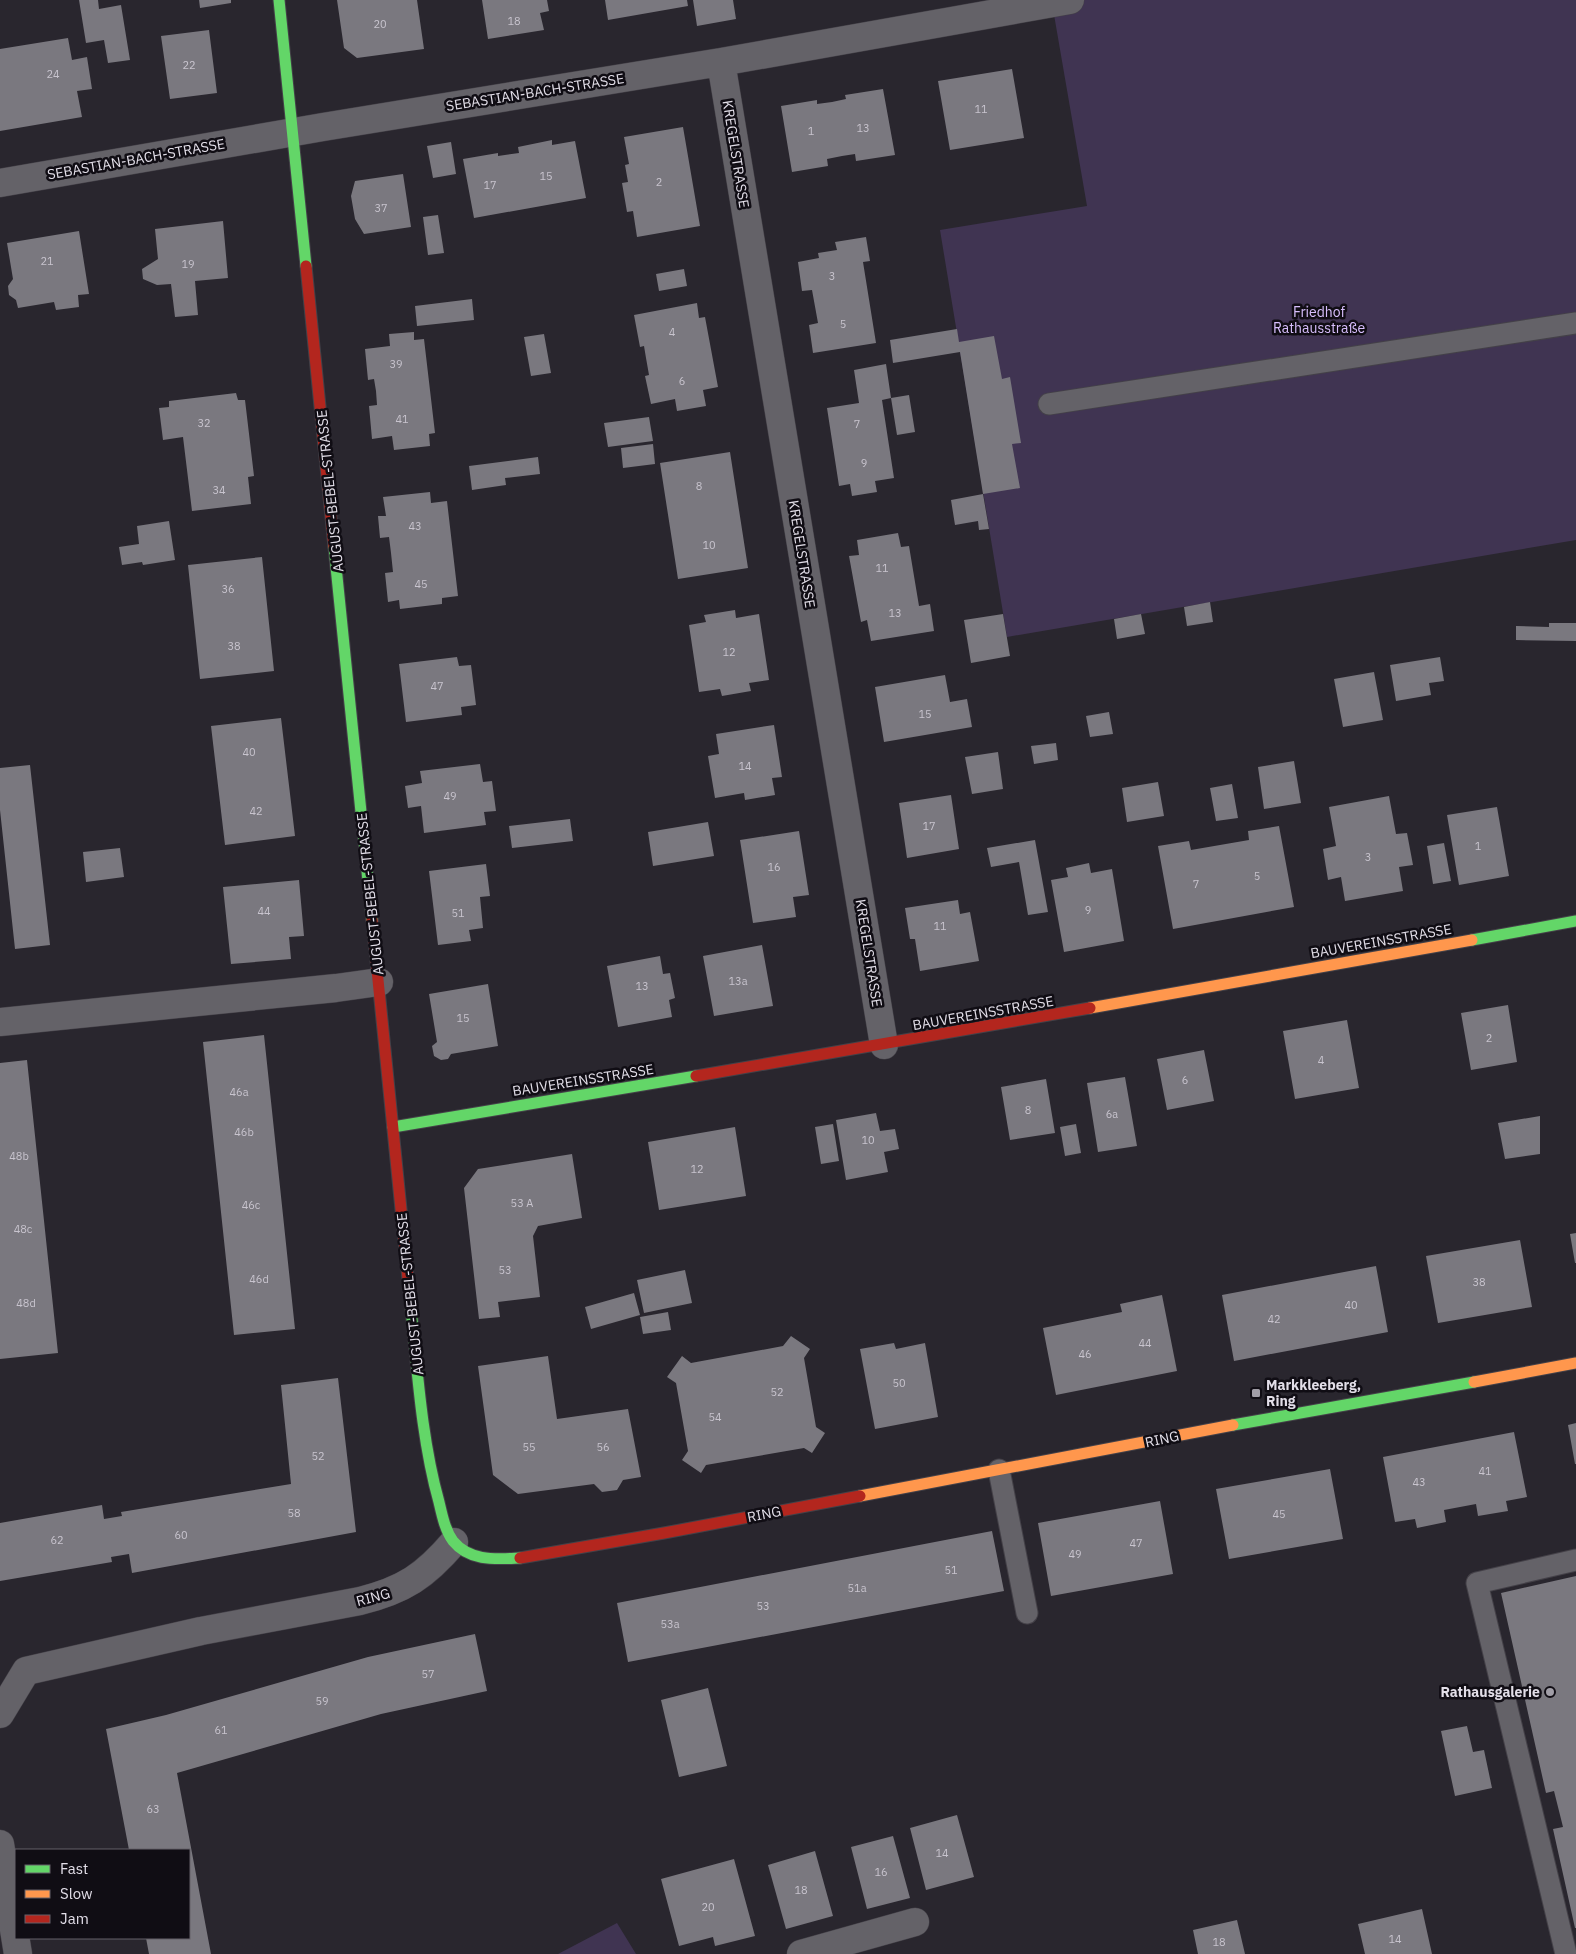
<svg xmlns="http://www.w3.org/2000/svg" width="1576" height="1954" font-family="'IBM Plex Sans',sans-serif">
<rect width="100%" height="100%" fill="#29262e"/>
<path fill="#403452" d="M1070,0H1576V540L1007,637L940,230L1087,206L1052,3Z
M617,1923L636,1954H550H558Z"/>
<path fill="#7a787f" d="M79,0H98L99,9L121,5L130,60L108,63L104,40L86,43Z
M199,0H231V3L200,8Z
M337,0H417L424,49L357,58L344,48Z
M482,0H547L549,11L540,13L544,30L488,39Z
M605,0H687L688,6L608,20Z
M693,0H733L736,19L697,26Z
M209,30L217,93L170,99L161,36Z
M68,38L72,60L87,57L92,89L77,91L82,117L0,131V49Z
M1012,69L1024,138L950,150L938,81Z
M883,89L895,155L856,161L855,154L842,156L827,159L828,166L792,172L781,106L817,100V104L832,102L846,99L845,95Z
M683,127L700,226L637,237L633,211L627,212L622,183L628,182L625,165L629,164L624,137Z
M552,140V145L575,141L586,198L474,218L463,159L498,153V156L519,153L518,147Z
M451,142L456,174L433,178L427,146Z
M403,174L411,227L364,234L355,219L351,196L355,181Z
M438,215L444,253L428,255L423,217Z
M223,221L228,278L195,281L198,315L175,317L171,284L157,285L143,279L142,269L158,259L155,229Z
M79,231L89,294L78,295L79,307L56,310L54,302L18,308L16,300L9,295L8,286L13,279L7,243Z
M866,237L870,261L863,262L876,343L813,353L809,325L818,323L812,290L802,291L798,262L819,258L818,253L837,250L835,242Z
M684,269L687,286L659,291L656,274Z
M472,299L474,320L417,326L415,306Z
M697,303L699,318L705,317L718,387L703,390L706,406L677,411L675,399L651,404L645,376L649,375L646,358L644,346L640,347L634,315Z
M957,329L959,342L994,336L1002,379L1010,377L1021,443L1012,444L1020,488L983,494L960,352L893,363L890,340Z
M414,332V340L424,339L435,433L429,434L430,446L394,450L392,436L372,439L369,406L377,405L376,391L374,379L368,380L365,349L390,346L389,334Z
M544,334L551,373L531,376L524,337Z
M886,364L891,398L882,400L894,478L875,481L877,492L852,496L850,484L839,486L827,408L859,403L854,370Z
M236,393L238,400H245L254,476L248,477L251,504L192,511L183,437L163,440L159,408L169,407V401Z
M909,395L915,432L897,435L891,398Z
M649,417L653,441L608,447L604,423Z
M653,444L655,464L623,468L621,448Z
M730,452L748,568L678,579L660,463Z
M538,457L540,474L505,478L506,485L472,490L469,466Z
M430,492L431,503L447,501L458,596L442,598V604L400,609L399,600L388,602L385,573L393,572L391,553L389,537L380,538L378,516H386L383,497Z
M983,494L989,529L979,530L978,521L955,525L951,500Z
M169,521L175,560L143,565L142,562L122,565L119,547L139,544L137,526Z
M898,533L901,547L909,546L919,606L930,604L934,631L871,641L867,620L861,622L849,556L859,555L857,540Z
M262,557L274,671L200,679L188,565Z
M1210,602L1213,622L1187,626L1184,607Z
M735,610L736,618L759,614L769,680L749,683L751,691L722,696L720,689L699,692L689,625L706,622L704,615Z
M1003,614L1010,656L971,663L964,620Z
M1141,614L1145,634L1117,639L1114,619Z
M1549,623H1576V641L1516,640V626L1549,627Z
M457,657L459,666L471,665L476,705L461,707L462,715L406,722L399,664Z
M1440,657L1444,681L1429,683L1431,695L1396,701L1390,665Z
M1374,672L1383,720L1343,727L1334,679Z
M945,675L950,702L967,699L972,727L884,742L875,687Z
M1109,712L1113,734L1090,737L1086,716Z
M281,718L295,836L225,845L211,726Z
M774,725L782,777L772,778L775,795L745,800L744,793L715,798L708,756L719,754L716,734Z
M1056,743L1058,760L1034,764L1031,746Z
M998,752L1003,789L972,794L965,757Z
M1294,761L1301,803L1264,809L1258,767Z
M480,764L483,782L492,781L496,811L484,812L486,825L424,833L421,806L408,808L405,786L422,783L420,771Z
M30,765L50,945L15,949L0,810V768Z
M1158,782L1164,816L1127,822L1122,788Z
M1232,784L1238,818L1216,821L1210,788Z
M951,795L959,849L907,858L899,803Z
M1389,796L1396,834L1407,833L1413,865L1399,867L1403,891L1345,901L1341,877L1328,880L1323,849L1336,846L1329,807Z
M1497,807L1509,876L1459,885L1447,815Z
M570,819L573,841L512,848L509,826Z
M708,822L714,856L653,866L648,832Z
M1279,826L1294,907L1173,929L1158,846L1189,841L1191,850L1249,840L1248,831Z
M799,831L809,895L793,897L796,917L753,923L740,840Z
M1035,840L1048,912L1028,915L1019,862L991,867L987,848Z
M1444,843L1451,881L1433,884L1427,846Z
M120,848L124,877L86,882L83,852Z
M1089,863L1091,873L1112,869L1124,941L1064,952L1051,880L1068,877L1066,868Z
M486,864L490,896L480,897L483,928L469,930L471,941L438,945L429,871Z
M299,880L304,936L289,937L291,959L231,964L223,887Z
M958,900L960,914L970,912L979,961L920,971L915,939H910L905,908Z
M762,945L773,1006L714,1016L703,956Z
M660,956L663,974L670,973L675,998L669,1000L672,1017L618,1027L607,966Z
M488,984L498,1046L451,1054L448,1059L441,1060L434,1056L432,1046L437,1042L429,994Z
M1508,1005L1517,1062L1471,1070L1461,1013Z
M1347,1020L1359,1088L1295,1099L1283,1031Z
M264,1035L295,1329L234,1335L203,1042Z
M1204,1050L1214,1101L1167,1110L1157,1059Z
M27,1060L58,1353L0,1359V1063Z
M1125,1077L1137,1146L1098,1152L1087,1083Z
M1046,1079L1055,1133L1010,1140L1001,1087Z
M876,1113L880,1131L895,1129L899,1149L884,1152L888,1172L846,1180L836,1120Z
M1540,1116V1154L1505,1159L1498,1123Z
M833,1124L839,1161L821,1164L815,1127Z
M1076,1124L1081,1153L1065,1156L1060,1127Z
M735,1127L746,1196L659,1210L648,1142Z
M572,1154L582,1218L538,1226L533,1236L540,1297L498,1302L500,1317L479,1319L464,1188L478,1169Z
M1576,1233V1263H1575L1570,1234Z
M1520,1240L1532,1307L1438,1323L1426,1256Z
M1376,1266L1388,1332L1234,1361L1222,1295Z
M685,1270L692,1303L644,1313L637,1280Z
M634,1293L640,1315L591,1329L585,1307Z
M1162,1295L1177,1371L1056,1395L1043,1328L1122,1312L1120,1304Z
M668,1312L671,1330L643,1334L640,1317Z
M791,1336L810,1349L804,1358L816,1427L825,1433L812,1453L804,1448L706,1465L701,1473L682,1460L688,1451L676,1383L667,1377L682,1356L691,1363L783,1346Z
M894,1343L896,1349L925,1343L938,1417L875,1429L860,1349Z
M548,1356L557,1419L628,1409L641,1477L623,1480L617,1490L602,1492L594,1484L518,1494L493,1475L478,1366Z
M338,1378L356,1532L132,1573L129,1554L111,1557L112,1562L0,1581V1523L102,1505L104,1519L122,1516L121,1512L291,1484L281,1385Z
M1576,1423V1464H1575L1568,1425Z
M1514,1432L1527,1497L1506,1501L1508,1511L1478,1516L1476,1504L1444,1510L1446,1522L1417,1528L1415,1519L1395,1522L1383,1457Z
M1330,1469L1343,1539L1229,1559L1216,1489Z
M1160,1501L1173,1574L1051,1596L1038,1523Z
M992,1531L1004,1591L628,1662L617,1603Z
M1576,1576V1928H1575L1553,1829L1563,1827L1554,1791L1546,1793L1501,1593Z
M475,1634L487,1691L381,1714L177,1773L211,1954H149L146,1938H189V1850H129L106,1729L166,1715L368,1657Z
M708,1688L727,1766L679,1777L661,1700Z
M1467,1726L1473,1752L1484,1750L1492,1788L1455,1796L1441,1731Z
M957,1815L974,1877L926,1890L910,1828Z
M893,1836L910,1898L867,1909L851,1847Z
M815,1851L833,1916L786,1929L768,1865Z
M734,1859L755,1936L715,1946L713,1937L679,1946L661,1879Z
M1422,1909L1432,1954H1365L1358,1924Z
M1237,1920L1245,1954H1198L1193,1930Z"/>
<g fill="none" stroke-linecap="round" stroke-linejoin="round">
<g stroke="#444148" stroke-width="23">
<path id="lane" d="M1049,404L1576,323
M999,1470L1027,1613
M1566,1954L1477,1583L1576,1560"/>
</g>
<g stroke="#444148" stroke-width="29">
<path id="street" d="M721,62L884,1045
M0,183L323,127L721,62L1070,0
M0,1022L336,988L379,982
M0,1714L26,1671L201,1631L360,1601C404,1590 425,1576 454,1542
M0,1844L18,1954
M801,1954L915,1922"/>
</g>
<g stroke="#444148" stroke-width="13">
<path id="fast" d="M279,0L306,266
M334,547L372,920
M1472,940L1576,921
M393,1127L696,1076
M410,1299C417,1365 421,1438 439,1502C442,1515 445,1530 453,1541C470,1562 497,1559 520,1558
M1233,1425L1474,1382"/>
</g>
<g stroke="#444148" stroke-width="13">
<path id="slow" d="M1090,1008L1472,940
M1474,1382L1576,1363
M860,1496L1233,1425"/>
</g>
<g stroke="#444148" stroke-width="13">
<path id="jam" d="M306,266L334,547
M372,920L410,1299
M696,1076L1090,1008
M520,1558L664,1533L860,1496"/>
</g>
<use href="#lane" stroke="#646268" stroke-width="21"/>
<use href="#street" stroke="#646268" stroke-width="28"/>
<use href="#fast" stroke="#63d668" stroke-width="11"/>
<use href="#slow" stroke="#ff974d" stroke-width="11"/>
<use href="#jam" stroke="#b3261e" stroke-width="11"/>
</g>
<g fill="#a19ea7" stroke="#100d14" stroke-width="2">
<rect x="1251" y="1388" width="10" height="10" rx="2.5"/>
<circle cx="1550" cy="1692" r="5"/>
</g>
<g text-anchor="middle" stroke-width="5" stroke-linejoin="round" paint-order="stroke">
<g font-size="11" fill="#c8c4ce">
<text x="514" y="25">18</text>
<text x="380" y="28">20</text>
<text x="189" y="69">22</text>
<text x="53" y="78">24</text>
<text x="981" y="113">11</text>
<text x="863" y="132">13</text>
<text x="811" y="135">1</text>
<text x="546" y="180">15</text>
<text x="659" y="186">2</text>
<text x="490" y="189">17</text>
<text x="381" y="212">37</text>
<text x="47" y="265">21</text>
<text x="188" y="268">19</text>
<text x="832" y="280">3</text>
<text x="843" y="328">5</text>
<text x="672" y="336">4</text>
<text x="396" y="368">39</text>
<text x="682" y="385">6</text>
<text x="402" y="423">41</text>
<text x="204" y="427">32</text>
<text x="857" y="428">7</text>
<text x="864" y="467">9</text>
<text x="699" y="490">8</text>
<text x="219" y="494">34</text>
<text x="415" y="530">43</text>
<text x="709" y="549">10</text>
<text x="882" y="572">11</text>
<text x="421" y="588">45</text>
<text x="228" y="593">36</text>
<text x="895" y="617">13</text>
<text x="234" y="650">38</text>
<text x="729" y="656">12</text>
<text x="437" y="690">47</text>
<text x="925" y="718">15</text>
<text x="249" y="756">40</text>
<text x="745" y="770">14</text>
<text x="450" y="800">49</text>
<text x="256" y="815">42</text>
<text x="929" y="830">17</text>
<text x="1478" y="850">1</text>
<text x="1368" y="861">3</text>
<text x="774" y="871">16</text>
<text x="1257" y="880">5</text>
<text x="1196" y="888">7</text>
<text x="1088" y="914">9</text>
<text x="264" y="915">44</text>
<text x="458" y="917">51</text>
<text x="940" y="930">11</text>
<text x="738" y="985">13a</text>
<text x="642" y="990">13</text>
<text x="463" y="1022">15</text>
<text x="1489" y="1042">2</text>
<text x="1321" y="1064">4</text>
<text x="1185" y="1084">6</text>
<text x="239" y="1096">46a</text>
<text x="1028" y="1114">8</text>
<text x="1112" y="1118">6a</text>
<text x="244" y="1136">46b</text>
<text x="868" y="1144">10</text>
<text x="19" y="1160">48b</text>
<text x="697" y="1173">12</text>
<text x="522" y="1207">53 A</text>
<text x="251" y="1209">46c</text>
<text x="23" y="1233">48c</text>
<text x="505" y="1274">53</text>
<text x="259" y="1283">46d</text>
<text x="1479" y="1286">38</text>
<text x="26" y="1307">48d</text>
<text x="1351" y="1309">40</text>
<text x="1274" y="1323">42</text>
<text x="1145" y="1347">44</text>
<text x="1085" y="1358">46</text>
<text x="899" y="1387">50</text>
<text x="777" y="1396">52</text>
<text x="715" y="1421">54</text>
<text x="529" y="1451">55</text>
<text x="603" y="1451">56</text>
<text x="318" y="1460">52</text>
<text x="1485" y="1475">41</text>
<text x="1419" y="1486">43</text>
<text x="294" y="1517">58</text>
<text x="1279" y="1518">45</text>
<text x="181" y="1539">60</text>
<text x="57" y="1544">62</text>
<text x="1136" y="1547">47</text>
<text x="1075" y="1558">49</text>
<text x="951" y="1574">51</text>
<text x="857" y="1592">51a</text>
<text x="763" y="1610">53</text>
<text x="670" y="1628">53a</text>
<text x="428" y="1678">57</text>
<text x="322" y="1705">59</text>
<text x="221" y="1734">61</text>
<text x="153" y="1813">63</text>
<text x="942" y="1857">14</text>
<text x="881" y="1876">16</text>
<text x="801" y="1894">18</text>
<text x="708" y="1911">20</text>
<text x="1395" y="1943">14</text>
<text x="1219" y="1946">18</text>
</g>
<g font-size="14" fill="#e2dee8" stroke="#100d14">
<text transform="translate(535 92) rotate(-9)" y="5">SEBASTIAN-BACH-STRASSE</text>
<text transform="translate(736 154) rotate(81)" y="5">KREGELSTRASSE</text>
<text transform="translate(136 159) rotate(-10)" y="5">SEBASTIAN-BACH-STRASSE</text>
<text transform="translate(330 491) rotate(-96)" y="5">AUGUST-BEBEL-STRASSE</text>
<text transform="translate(802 554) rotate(81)" y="5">KREGELSTRASSE</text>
<text transform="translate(370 894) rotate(-96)" y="5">AUGUST-BEBEL-STRASSE</text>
<text transform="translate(1381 941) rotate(-10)" y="5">BAUVEREINSSTRASSE</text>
<text transform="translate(869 953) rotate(81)" y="5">KREGELSTRASSE</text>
<text transform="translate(983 1013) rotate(-10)" y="5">BAUVEREINSSTRASSE</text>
<text transform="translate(583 1080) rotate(-9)" y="5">BAUVEREINSSTRASSE</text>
<text transform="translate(410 1294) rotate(-96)" y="5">AUGUST-BEBEL-STRASSE</text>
<text transform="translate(1162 1439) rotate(-12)" y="5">RING</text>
<text transform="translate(764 1514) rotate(-11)" y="5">RING</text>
<text transform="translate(373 1597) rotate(-15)" y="5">RING</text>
</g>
<g font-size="14" fill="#d8bffd" stroke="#100d14">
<text x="1319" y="317">Friedhof<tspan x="1319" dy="16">Rathausstraße</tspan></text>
</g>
<g font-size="14" font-weight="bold" fill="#e2dee8" stroke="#100d14" text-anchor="start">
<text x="1266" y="1390">Markkleeberg,<tspan x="1266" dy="16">Ring</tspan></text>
<text x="1540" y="1697" text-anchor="end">Rathausgalerie</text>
</g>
</g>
<rect x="15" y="1849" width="175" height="90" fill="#100d14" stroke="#646169"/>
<rect x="25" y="1865" width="25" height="8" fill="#63d668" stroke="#646169"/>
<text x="60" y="1874" font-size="15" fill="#e2dee8">Fast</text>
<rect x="25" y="1890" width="25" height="8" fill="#ff974d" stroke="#646169"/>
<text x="60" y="1899" font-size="15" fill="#e2dee8">Slow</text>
<rect x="25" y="1915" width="25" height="8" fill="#b3261e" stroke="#646169"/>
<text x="60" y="1924" font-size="15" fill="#e2dee8">Jam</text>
</svg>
